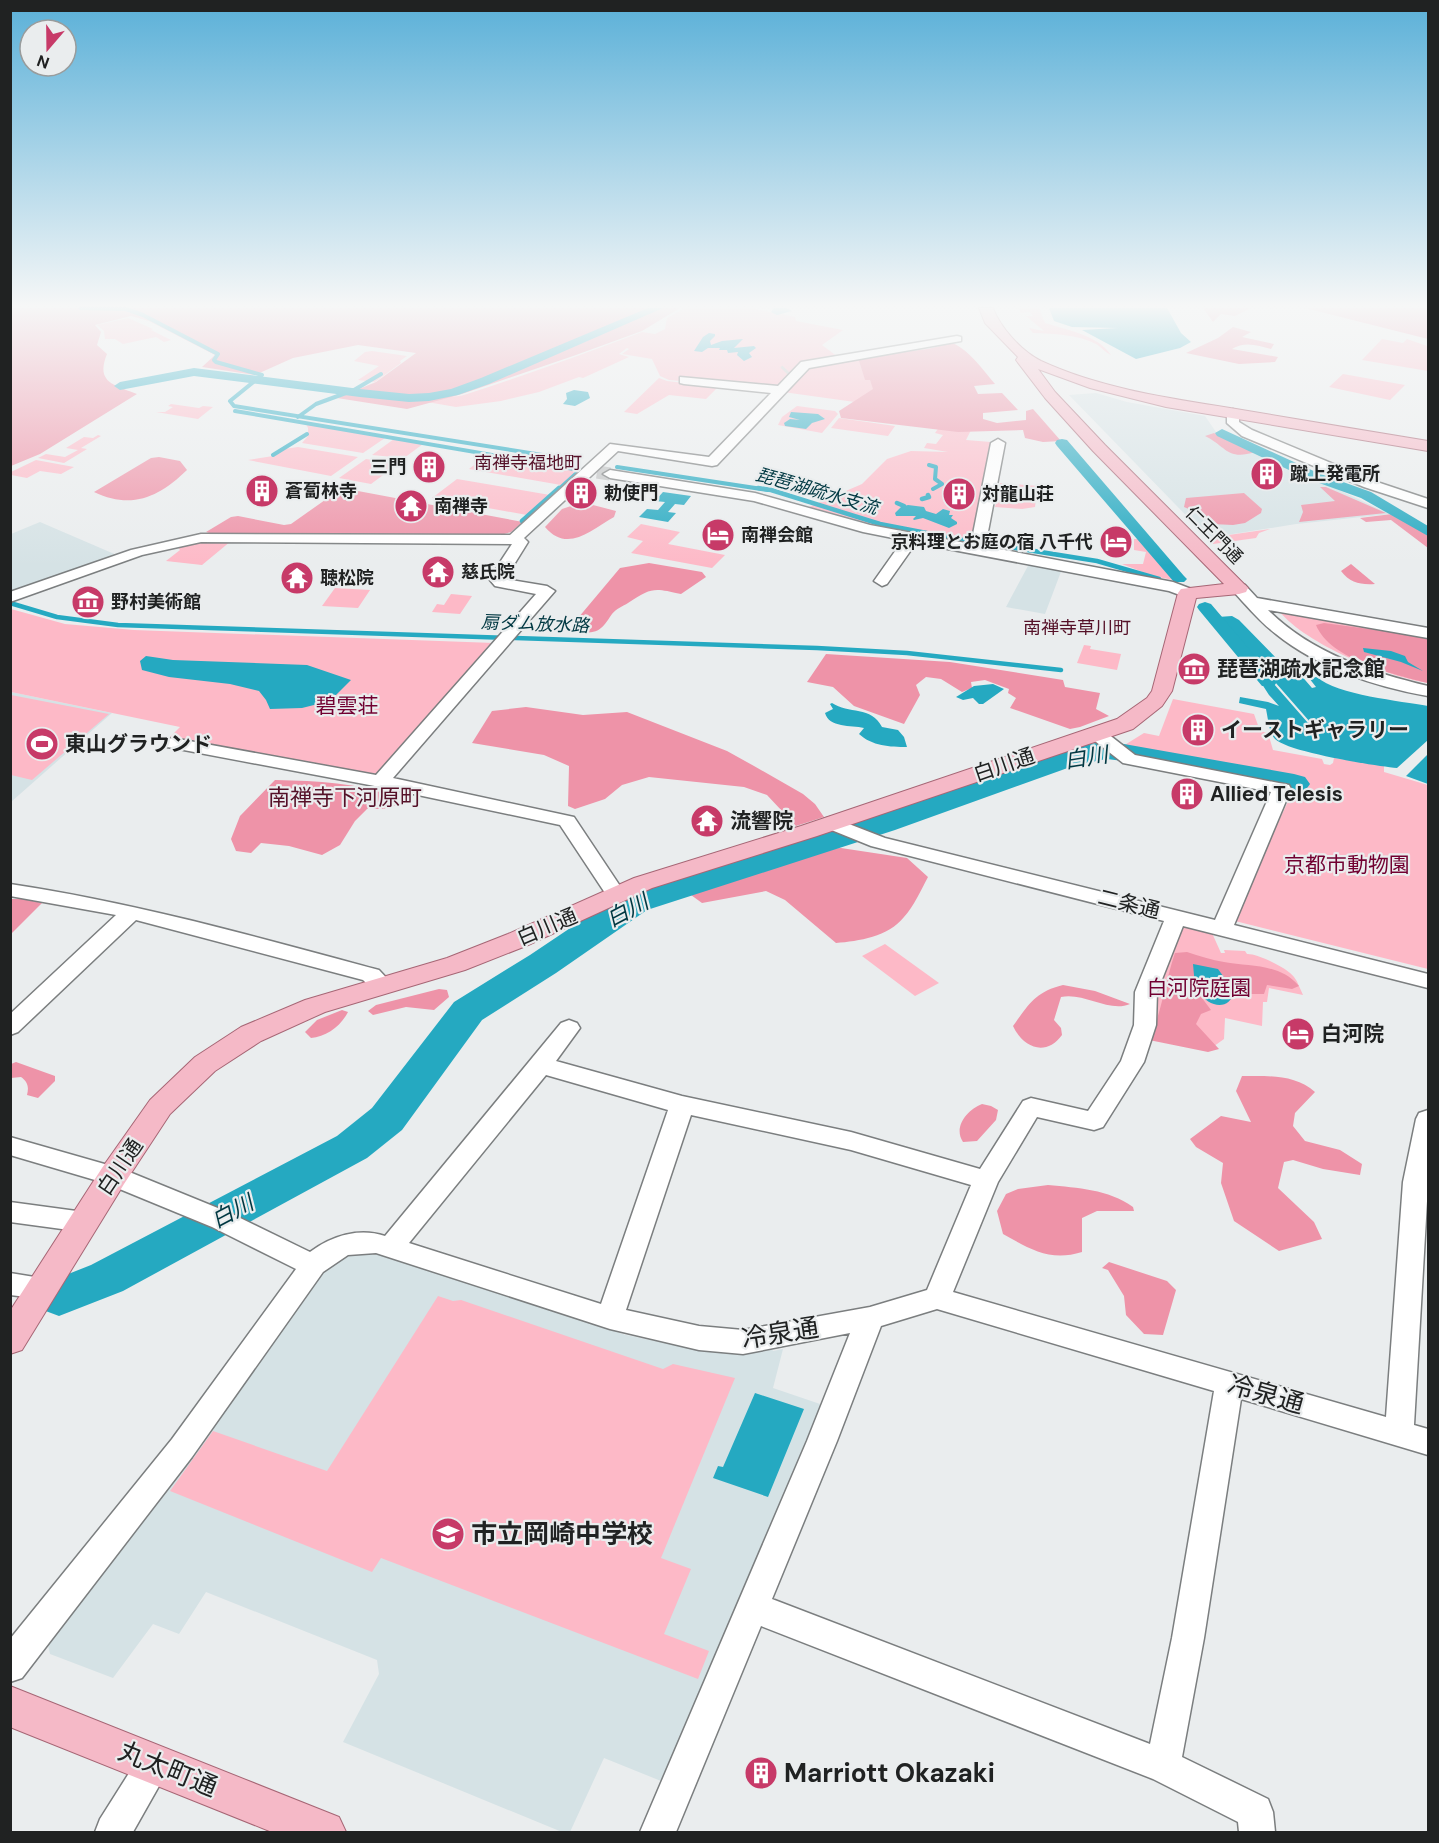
<svg xmlns="http://www.w3.org/2000/svg" width="1439" height="1843" font-family="'DM Sans','Noto Sans JP',sans-serif">
<rect width="100%" height="100%" fill="#eaedee"/>
<path fill="#d5e2e5" d="M1096,393L1127,402L1205,416L1216,432L1390,514L1296,524L1208,538L1069,395Z
M40,522L119,556L11,594V534Z
M1029,564L1062,569L1045,614L1006,607Z
M11,692L112,713L11,802Z
M363,1253L380,1255L626,1335L680,1346L714,1349L771,1348L773,1351L783,1349L773,1388L823,1405L661,1781L604,1758L570,1832H562L343,1742L379,1674L377,1660L206,1592L179,1634L153,1624L113,1678L50,1654L47,1641L319,1276L333,1262L347,1255Z"/>
<path fill="#fdb9c7" d="M685,308H751L795,317L796,321L843,330L822,345L838,357L801,364L776,389L669,380L660,376L652,359L622,354L629,349L627,348L619,354L629,357L583,378L579,377L539,392L501,401L456,407L427,402C439,394 454,399 467,394C526,375 584,354 642,332L655,334L665,329L667,318Z
M1018,308H1039L1045,323C1067,330 1098,335 1111,355C1106,353 1101,347 1096,344C1077,334 1054,334 1033,333L1029,328L1044,331L1026,316H1033L1030,312L1021,313Z
M128,318L153,329L151,330L171,340L164,342L156,337L123,344L115,339H105L104,331L97,325Z
M1382,339L1403,343L1407,339L1427,346L1428,371L1362,360Z
M372,351L407,356L400,361L401,363L375,382L358,380L379,366L354,361L365,352Z
M858,358L865,379L870,380L874,389L862,403L783,392L807,366Z
M1343,374L1405,385L1390,400L1329,387Z
M659,378L667,381L718,387L706,399L669,395L637,414L624,412Z
M171,404L199,408L203,406L213,407L198,419L156,412H165L173,407L168,406Z
M797,406L835,411L838,414L822,433L778,425L782,417Z
M839,418L895,426L888,436L831,428Z
M306,424L385,438L363,453L302,443L308,436V428Z
M940,426L971,430L966,440L991,442L988,490L976,546L857,525L804,509L862,484L887,459L911,451L948,452L924,448L927,443L936,444L943,435L935,433Z
M98,435L101,436L81,448L87,449L64,463L38,458L46,454L65,457L78,450L66,448L84,437L93,438Z
M394,439L423,444L404,458L372,455Z
M298,447L358,457L331,476L248,460L273,456L284,449Z
M487,455L577,471L561,485L469,469Z
M366,459L398,464L371,484L339,478Z
M36,460L74,467L61,474L40,471L27,478L11,475V472Z
M457,479L550,495L527,515L432,498Z
M1000,483L1051,487L1050,497L998,492Z
M998,494L1036,497L1035,507L1022,509L995,507Z
M641,524L680,532L668,544L725,555L712,568L631,553L643,541L627,537Z
M1270,529L1259,533L1256,538L1213,544L1208,538Z
M1134,539H1143L1178,581L1153,576L1122,564H1143L1146,552L1134,550Z
M199,541H231L202,565L166,561L180,550L177,546Z
M335,588L370,590L358,608L322,606Z
M451,594L472,596L460,614L432,612L437,604L444,605Z
M11,609L65,624L134,630L494,643L379,780L166,741L180,727L11,692Z
M1279,611L1428,636V683C1385,676 1307,645 1279,611Z
M1084,645L1091,646L1090,649L1121,654L1117,670L1077,663Z
M10,695H11L109,714L32,780L11,775Z
M1173,699L1254,714L1260,731L1268,733L1273,750L1322,759L1324,764L1330,765L1333,763L1334,758L1384,766V772L1428,785V969L1231,920L1297,783L1129,751L1123,746L1144,733L1159,736Z
M1182,925L1212,933L1221,953H1225L1224,950L1245,951L1247,954C1256,953 1288,968 1294,977C1298,982 1300,989 1303,995L1269,988L1267,1002H1263L1262,1026L1225,1018L1224,1039L1210,1049L1149,1036L1157,1015L1154,992Z
M885,944L939,983L915,996L862,956Z
M438,1296L453,1301L461,1300L663,1369L673,1364L735,1378L661,1558L691,1569L664,1634L709,1651L698,1679L381,1558L372,1572L170,1491L213,1431L327,1471Z"/>
<path fill="#ee93a8" d="M11,308H680L642,331L576,355L462,394L407,409L337,398L376,382L416,353L358,345L293,358L255,375L202,367L215,355L149,321L131,316L95,325L101,332L97,345L107,354C95,383 115,385 137,394L40,454L11,466Z
M1203,308H1251L1235,316L1221,314L1213,322Z
M1304,308H1428V339L1313,310Z
M1233,327L1251,332L1242,337L1274,344L1271,349C1258,345 1244,341 1232,349L1278,357L1275,362L1239,364L1186,353L1218,338Z
M953,343C971,352 982,369 995,384L974,386L978,394L1002,393L1018,410L983,413V419L997,423L1026,420V411L1033,409L1061,441L1043,442L1025,438L1023,430L958,432L841,418L839,411L873,389L870,380H865L858,358L927,349Z
M1214,433L1255,452C1227,461 1226,446 1205,436Z
M159,457L180,461L187,470C159,497 132,510 94,492L151,458Z
M1320,487H1326L1386,513L1299,522L1303,512L1301,505L1335,501Z
M342,488L523,522L511,532L501,535L212,534L206,532L231,517L238,516L284,525L291,524Z
M1244,493L1262,509L1261,513L1245,523L1233,525L1212,524L1198,513L1184,507L1186,498Z
M574,505H593L616,511L614,517C590,531 567,553 545,527L562,509Z
M1392,514L1428,535V548L1391,520L1366,522L1360,518Z
M649,563L702,572L706,577L681,594C654,588 652,587 628,603C623,606 616,609 612,614C601,630 600,633 578,633L573,628V624L620,568Z
M1351,564L1375,584C1361,585 1350,583 1341,571Z
M1324,623L1428,637V683C1396,675 1330,660 1316,625Z
M826,654L950,662L1063,680L1065,687L1100,693L1096,709L1109,716L1080,727L1070,729L1010,708L1016,698L1008,693L1009,689L985,680L971,682L972,688L962,692L941,679L926,677L916,685L920,695L904,724L854,706L833,687L807,682Z
M526,707L583,715L627,712L727,751L754,766L803,794L815,804L824,817L796,826L767,795L744,787L649,777L622,785L605,799L575,809L568,806L569,766L544,755L472,743L492,711Z
M275,780C320,781 354,783 398,796L396,805L383,809H367L355,821L340,845L322,855L289,846L261,843L251,853L236,851L231,839L240,816Z
M841,848L907,858L928,877C921,890 914,906 904,917C888,937 859,941 836,943L785,900L766,891L702,903L691,895L694,886L819,849Z
M11,899H23L42,903L11,934Z
M1187,952C1199,956 1212,960 1224,962C1251,967 1279,963 1299,986L1292,989L1267,985L1264,994H1240L1229,981L1218,978L1199,987L1202,998L1211,1010L1201,1014L1196,1024L1219,1049L1208,1052L1149,1040C1162,1012 1165,982 1175,953Z
M1063,985L1095,991L1130,1004C1109,1013 1084,992 1061,997L1054,1020L1061,1028L1062,1035C1046,1057 1023,1048 1013,1026C1029,1004 1035,992 1063,985Z
M439,989L447,990L449,997L434,1010L406,1007L373,1015L368,1011L376,1005Z
M342,1010L348,1012C341,1026 326,1037 311,1038L305,1032L317,1020Z
M16,1062L55,1076V1081L38,1098L27,1095C29,1087 28,1082 21,1077L11,1078V1064Z
M1242,1076C1267,1076 1295,1074 1315,1092L1295,1113L1293,1126L1305,1141L1340,1150L1362,1164L1360,1175L1323,1169L1293,1160L1284,1162L1278,1188L1314,1222L1322,1239L1279,1251L1234,1221L1221,1183L1223,1163L1196,1147L1190,1139L1221,1116L1251,1122L1236,1091Z
M982,1104L991,1106L998,1110L996,1120L977,1141L963,1142C953,1127 967,1110 982,1104Z
M1048,1185C1078,1188 1108,1189 1133,1207L1134,1211H1097L1082,1218V1252C1050,1262 1030,1249 1003,1234L997,1211L1006,1194L1018,1189Z
M1109,1262L1167,1281L1176,1290L1163,1335L1144,1334L1126,1315L1124,1296L1108,1270L1102,1268Z"/>
<path fill="#25a9c1" d="M1049,308H1167L1181,333L1191,342L1180,348L1136,359L1082,330L1118,328L1072,327L1054,321Z
M709,333L715,334V336L710,341L711,345L722,341L743,339L734,348L754,346L756,348L749,353L752,357L744,361L737,355L738,352L728,353L727,350H719L720,348H708L702,352L694,351L703,337Z
M574,390L588,392L590,398L575,406L563,404L567,399L566,393Z
M791,412L818,414L825,419L812,423L806,429L785,426L784,423L790,419L800,420L789,417Z
M663,492L691,496L684,505L675,504L668,512L676,513L668,522L639,517L647,509L658,510L665,502L655,501Z
M908,505L924,507L926,511L936,514L943,509L950,511L949,515H953L951,518L957,522V524L949,528L923,518L914,520L913,519L916,516H896L895,513L901,507Z
M1232,616L1239,620L1283,665L1293,666L1312,688L1316,687L1309,678L1317,677C1337,695 1401,701 1428,706V740L1397,768C1375,766 1288,752 1275,739C1269,733 1268,718 1266,709L1239,703L1240,697L1268,702L1279,706L1269,695L1247,661L1253,660L1308,723L1310,722L1218,617Z
M1363,648L1391,651L1405,656L1408,662L1423,671L1401,662L1364,652Z
M146,656L173,660L307,665L351,680L330,701L302,708L270,709L266,700L259,691L230,684L169,677L142,670L140,661Z
M993,684L1004,689L983,704H979L973,698L963,700L956,697L974,686Z
M832,703C848,714 872,706 882,727L898,730L904,737L907,747C890,747 872,746 859,734L864,728C851,725 829,728 825,713L833,709L830,704Z
M1428,754V784L1406,776Z
M1193,964L1218,969L1234,991C1230,1012 1208,1007 1199,992C1194,985 1194,973 1193,964Z
M755,1393L804,1409L768,1497L713,1478L718,1466L723,1467Z"/>
<g fill="none" stroke-linecap="round" stroke-linejoin="round">
<path stroke="#25a9c1" stroke-width="4" d="M81,308L126,309L143,315L218,354L214,360L216,362L262,375L230,401L234,406L574,460
M235,411L580,470L558,490
M298,417L316,404L354,390L381,374
M273,455L307,434
M929,465L936,467L935,479L942,484L933,489
M617,467L768,490"/>
<path stroke="#25a9c1" stroke-width="4.5" d="M758,488L771,490L880,524L973,542
M922,499L929,497L928,495
M897,503L904,506
M522,521L559,488
M990,544L1097,561L1159,579
M10,603L57,617L118,625L817,648L907,653L1061,670"/>
<path fill="#25a9c1" fill-rule="evenodd" d="M648,308H663L489,384L458,395L429,401L409,402L360,397L194,376L120,390L114,386L120,382L194,368L360,389L409,394L429,393L451,389L481,378Z
M774,308H786L792,311L777,315L771,312Z
M1222,429L1318,473L1371,492L1428,526V536L1361,498L1308,479L1217,436L1215,433Z
M1062,439L1067,440L1184,576L1187,579L1184,582H1174L1057,446L1055,443L1057,440Z
M1205,602L1211,604L1274,678L1277,682L1274,686H1262L1199,610L1197,607L1199,604Z"/>
<path fill="#25a9c1" fill-rule="evenodd" d="M1107,741L1294,774L1305,777L1310,784L1305,791L1294,794L1131,762L1107,759L1076,765L895,830L647,910L556,973L482,1020L402,1130L367,1158L123,1291L59,1316L43,1310L36,1297L43,1284L91,1265L337,1136L372,1108L454,1002L530,955L621,894L871,816L1058,750Z"/>
<path stroke="#c2c4c5" stroke-width="13" stroke-dasharray="13 6" stroke-linecap="butt" d="M785,372L787,370
M597,472L610,474"/>
<g stroke="#7b7e7f" stroke-width="3">
<path id="minor" d="M957,336L961,337V341L809,368L717,465L712,466L618,451L524,538L528,542L505,579L547,586L555,591L393,778L574,817L626,895L623,899L616,901L609,899L560,825L380,787L173,748L167,747L164,743L167,739L173,738L376,775L536,594L495,586L489,579L512,544L201,542L142,555L10,602V592L131,550L201,534L510,535L610,444L709,457L771,393L684,384L680,383V377L778,386L801,362Z
M1233,409L1239,413V422L1252,430L1374,481L1428,499V508L1364,487L1242,436L1227,423V413Z
M998,439L1005,443L986,542L994,548L1173,582L1194,590L1196,593L1194,596L1188,598L1169,591L916,543L887,584L882,586L874,581L903,540L863,532L754,501L610,478L603,474L610,470L755,493L870,525L971,544L991,443Z
M1239,583L1245,585L1257,598L1428,628V638L1268,610C1311,653 1370,672 1428,686V696C1376,687 1318,668 1276,634C1260,622 1247,606 1233,591L1231,588L1233,585Z
M1097,729L1103,730L1135,755L1289,785L1291,789L1234,925L1428,974V988L1183,926L1157,992L1156,1025L1144,1062L1103,1127L1094,1130L1037,1117L998,1182L953,1292L1386,1417L1403,1182L1416,1119L1419,1113L1428,1110V1184L1414,1425L1428,1429V1455L1241,1399L1204,1638L1182,1757L1268,1799L1273,1812L1275,1832H1239L1238,1822L1153,1779L761,1626L676,1832H640L807,1441L850,1333L743,1354L699,1350L610,1329L376,1253L348,1255L323,1272L192,1457L22,1678L10,1682V1639L172,1439L296,1269L212,1227L105,1183L10,1155V1137L122,1169L230,1213L310,1252C331,1236 359,1227 385,1236L561,1023L569,1020L577,1023L580,1028L556,1061L682,1096L851,1132L980,1169L1023,1101L1031,1098L1088,1111L1121,1061L1134,1025L1135,992L1164,921L871,846L824,827L821,823L824,819L831,817L885,838L1215,920L1271,792L1123,763L1091,738L1088,734L1091,730ZM546,1075L668,1110L601,1304L409,1243ZM691,1115L851,1150L971,1185L927,1290L870,1307L743,1330L699,1326L626,1310ZM937,1309L1214,1391L1172,1638L1150,1744L772,1599L837,1441L881,1326Z
M10,884C136,903 257,937 379,970L394,986L391,991C378,995 372,989 363,980L136,920L18,1032L10,1035V1014L116,915L10,896Z
M10,1202L84,1212L93,1215L97,1222L93,1229L84,1232L10,1222Z
M10,1273L53,1280L56,1288L53,1296L43,1299L10,1295Z
M155,1746L167,1751L172,1763L133,1832H95L100,1819L143,1751Z"/>
</g>
<g stroke="#a66675" stroke-width="2">
<path id="major" d="M979,308H993C1000,327 1021,351 1041,361C1099,388 1167,398 1230,408C1296,419 1362,430 1428,441V451L1166,407L1090,388L1038,369L1055,392L1105,445L1248,588L1246,592L1239,594L1196,598L1172,691L1162,706L1133,729L817,836L652,888L526,946L465,970L325,1012L261,1041L215,1071L170,1114L124,1184L22,1350L10,1354V1311L102,1168L150,1100L195,1057L241,1027L305,1000L447,958L508,934L634,878L801,826L1117,719L1147,698L1152,691L1178,593L1181,589L1224,584L1093,451L1045,398L1016,360L1018,357L985,323Z
M10,1686L339,1817L346,1832H272L10,1727Z"/>
</g>
<use href="#minor" fill="#fff" fill-rule="evenodd"/>
<use href="#major" fill="#f5b9c7" fill-rule="evenodd"/>
</g>
<linearGradient id="sky" x2="0" y2="1"><stop stop-color="#5ab0d8"/><stop offset="0.54" stop-color="#f6f7f7"/><stop offset="1" stop-color="#f6f7f7" stop-opacity="0"/></linearGradient>
<rect width="1439" height="566" fill="url(#sky)"/>
<defs>
<g id="building-disc" transform="scale(1.725)"><circle r="9.5" fill="#c73a68" stroke="#eaedee"/><path d="M-4-6H4V6H1V3H-1V6H-4ZM-2.5-4.3h1.7v1.8h-1.7ZM.8-4.3h1.7v1.8H.8ZM-2.5-1h1.7V.8h-1.7ZM.8-1h1.7V.8H.8Z" fill="#fff"/></g>
<g id="temple-disc" transform="scale(1.725)"><circle r="9.5" fill="#c73a68" stroke="#eaedee"/><path d="M0-6L5-2H3V0L6.5 2.5H4V6H1.5V3h-3V6H-4V2.5H-6.5L-3 0V-2H-5Z" fill="#fff"/></g>
<g id="hotel-disc" transform="scale(1.725)"><circle r="9.5" fill="#c73a68" stroke="#eaedee"/><path d="M-6-4.5h1.5V1H6V5H4.5V3h-9V5H-6ZM-4 0a1.8 1.8 0 1 1 3.6 0ZM.5 0V-2.5h3Q6-2.5 6 0Z" fill="#fff"/></g>
<g id="museum-disc" transform="scale(1.725)"><circle r="9.5" fill="#c73a68" stroke="#eaedee"/><path d="M0-6L6-3V-2H-6V-3ZM-5-1h2V3h-2ZM-1-1h2V3h-2ZM3-1h2V3H3ZM-6 4H6V6H-6Z" fill="#fff"/></g>
<g id="stadium-disc" transform="scale(1.725)"><circle r="9.5" fill="#c73a68" stroke="#eaedee"/><path d="M0-5a6.5 5 0 1 0 0 10a6.5 5 0 1 0 0-10ZM-3.5-1.8h7v3.6h-7Z" fill="#fff"/></g>
<g id="school-disc" transform="scale(1.725)"><circle r="9.5" fill="#c73a68" stroke="#eaedee"/><path d="M0-5L7-2L0 1L-7-2ZM-4 1L0 2.5L4 1V4Q0 6-4 4Z" fill="#fff"/></g>
</defs>
<g fill-rule="evenodd">
<use href="#building-disc" x="429" y="467"/>
<use href="#building-disc" x="1267" y="474"/>
<use href="#building-disc" x="262" y="491"/>
<use href="#building-disc" x="581" y="493"/>
<use href="#building-disc" x="959" y="494"/>
<use href="#temple-disc" x="411" y="506"/>
<use href="#hotel-disc" x="718" y="535"/>
<use href="#hotel-disc" x="1116" y="542"/>
<use href="#temple-disc" x="438" y="572"/>
<use href="#temple-disc" x="297" y="578"/>
<use href="#museum-disc" x="88" y="602"/>
<use href="#museum-disc" x="1194" y="669"/>
<use href="#building-disc" x="1198" y="730"/>
<use href="#stadium-disc" x="42" y="744"/>
<use href="#building-disc" x="1187" y="794"/>
<use href="#temple-disc" x="707" y="821"/>
<use href="#hotel-disc" x="1298" y="1034"/>
<use href="#school-disc" x="448" y="1534"/>
<use href="#building-disc" x="761" y="1773"/>
</g>
<g text-anchor="middle" stroke-width="4.5" stroke-linejoin="round" paint-order="stroke">
<g font-size="18" fill="#551128" stroke="#eaedee">
<text x="528" y="469">南禅寺福地町</text>
<text x="1077" y="634">南禅寺草川町</text>
</g>
<g font-size="18" font-weight="bold" fill="#202222" stroke="#eaedee" text-anchor="start">
<text x="406" y="473" text-anchor="end">三門</text>
<text x="1290" y="480">蹴上発電所</text>
<text x="285" y="497">蒼蔔林寺</text>
<text x="604" y="499">勅使門</text>
<text x="982" y="500">対龍山荘</text>
<text x="434" y="512">南禅寺</text>
<text x="741" y="541">南禅会館</text>
<text x="1093" y="548" text-anchor="end">京料理とお庭の宿 八千代</text>
<text x="461" y="578">慈氏院</text>
<text x="320" y="584">聴松院</text>
<text x="111" y="608">野村美術館</text>
</g>
<g font-size="18" font-style="italic" fill="#003842" stroke="#eaedee">
<text transform="translate(817 491) rotate(16)" y="6">琵琶湖疏水支流</text>
<text transform="translate(535 624) rotate(2)" y="6">扇ダム放水路</text>
</g>
<g font-size="18" fill="#202222" stroke="#eaedee">
<text transform="translate(1214 535) rotate(45)" y="6">仁王門通</text>
</g>
<g font-size="21" font-weight="bold" fill="#202222" stroke="#eaedee" text-anchor="start">
<text x="1217" y="676">琵琶湖疏水記念館</text>
<text x="1221" y="737">イーストギャラリー</text>
<text x="65" y="751">東山グラウンド</text>
<text x="1210" y="801">Allied Telesis</text>
<text x="730" y="828">流響院</text>
<text x="1321" y="1041">白河院</text>
</g>
<g font-size="21" fill="#710031" stroke="#eaedee">
<text x="347" y="713">碧雲荘</text>
<text x="1347" y="872">京都市動物園</text>
<text x="1199" y="995">白河院庭園</text>
</g>
<g font-size="21" fill="#202222" stroke="#eaedee">
<text transform="translate(1004 765) rotate(-19)" y="7">白川通</text>
<text transform="translate(1129 904) rotate(14)" y="7">二条通</text>
<text transform="translate(547 927) rotate(-23)" y="7">白川通</text>
<text transform="translate(120 1167) rotate(-56)" y="7">白川通</text>
</g>
<g font-size="22" font-style="italic" fill="#003842" stroke="#eaedee">
<text transform="translate(1086 757) rotate(-9)" y="8">白川</text>
<text transform="translate(627 910) rotate(-28)" y="8">白川</text>
<text transform="translate(232 1211) rotate(-28)" y="8">白川</text>
</g>
<g font-size="22" fill="#551128" stroke="#eaedee">
<text x="345" y="805">南禅寺下河原町</text>
</g>
<g font-size="26" fill="#202222" stroke="#eaedee">
<text transform="translate(780 1333) rotate(-9)" y="9">冷泉通</text>
<text transform="translate(1266 1394) rotate(16)" y="9">冷泉通</text>
<text transform="translate(168 1769) rotate(22)" y="9">丸太町通</text>
</g>
<g font-size="26" font-weight="bold" fill="#202222" stroke="#eaedee" text-anchor="start">
<text x="471" y="1543">市立岡崎中学校</text>
<text x="784" y="1782">Marriott Okazaki</text>
</g>
</g>
<rect width="1439" height="1843" fill="none" stroke="#202222" stroke-width="24"/>
<g transform="translate(48 48) rotate(200)"><circle r="28" fill="#eaedee" stroke="#999c9c" stroke-width="1.5"/>
<path d="M0-4.5L10 22L0 15L-10 22Z" fill="#c73a68"/>
<text y="-9" font-size="16" font-weight="bold" text-anchor="middle" fill="#202222">N</text>
</g>
</svg>
